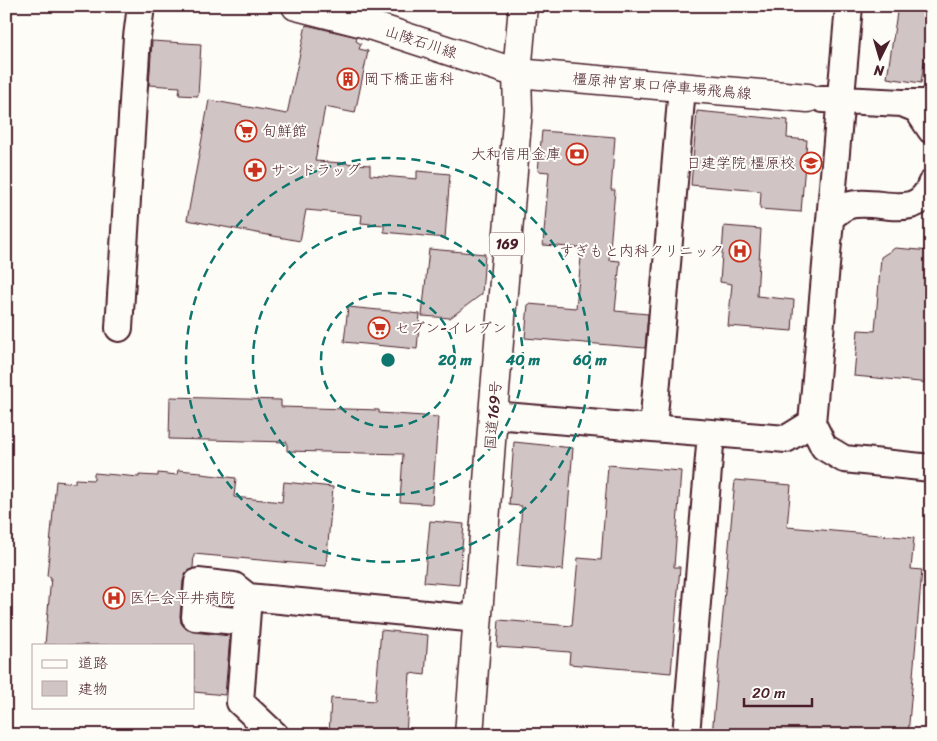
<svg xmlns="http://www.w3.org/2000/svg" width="937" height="741" font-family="Sriracha,'Klee One',sans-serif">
<rect width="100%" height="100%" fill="#fdfcf7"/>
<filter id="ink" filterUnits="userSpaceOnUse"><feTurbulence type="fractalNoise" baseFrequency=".02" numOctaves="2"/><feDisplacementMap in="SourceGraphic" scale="10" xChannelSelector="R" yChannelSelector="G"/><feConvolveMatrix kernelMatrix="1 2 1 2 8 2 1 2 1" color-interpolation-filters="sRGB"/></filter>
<g filter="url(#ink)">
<path fill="#d0c5c4" stroke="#4a1f2b" d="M898,6H931V19L921,83L887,78Z
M306,25L357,37L356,41L361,44L359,49L368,51L355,113L325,107L315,161L370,165V175L417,179V171L450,174L445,238L384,232V225L361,223L362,215L306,210L300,241L187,220L209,100L287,114Z
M152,41L201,44L198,96L179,95L180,87L149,85Z
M697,111L788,120L787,138L807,140L801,212L760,209L761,191L691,185Z
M542,131L615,137L611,190H615L609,260L620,261L615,311L648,314L645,348L525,338L528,304L576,308L582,248L543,245L549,172L538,171Z
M724,226L761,229L757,296L794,300L792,331L728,326L732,284L720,282Z
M895,248L931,251V383L854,376L858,330L875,331L881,257Z
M429,249L485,254L482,294L450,318L422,316Z
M348,307L420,314L417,349L344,342Z
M170,397L281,400V407L379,410V413L438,417L432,504L400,502L403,454L287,451V442L169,439Z
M514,442L573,448L563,570L517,566L522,506L509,505Z
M608,465L681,471L674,567H680L671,673L569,664L570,652L497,647L499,620L572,626L578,558L601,560Z
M178,470L201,472V474L236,478L234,497L282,502L284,482L333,487L326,566L194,554L193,568L186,573L183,581L180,616L181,623L186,629L193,632L230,636L225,695L194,692V645H45L51,577L47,576L56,481L75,483V479L94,480V473L139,477V475L158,476V473L177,475Z
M735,480L791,485L787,527L914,538L911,569L922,570L908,735H712Z
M430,521L464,524L459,585L424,582Z
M381,630L428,635L425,675L410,673L406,735H329L331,698L375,701Z"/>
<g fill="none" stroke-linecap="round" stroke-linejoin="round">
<g stroke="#4a1f2b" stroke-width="30">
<path id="minor" d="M823,99L902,103H927L931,100
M902,103L917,109L931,130
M831,217C836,213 842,208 847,206C876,196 917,224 931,184
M119,328L137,37L141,6
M493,415L786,439L812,423L849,6
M812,423L824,447L844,459L931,468
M653,428L682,88
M246,622L195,617L198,582L234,586L248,597
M275,735L240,702L248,597L478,619
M686,735L711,433"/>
</g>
<g stroke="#4a1f2b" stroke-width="31">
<path id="major" d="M296,6L363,23L517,73L808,98"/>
</g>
<g stroke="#4a1f2b" stroke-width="31">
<path id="highway" d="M469,735L493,415L518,110L517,73L523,6"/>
</g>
<use href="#minor" stroke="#fdfcf7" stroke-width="26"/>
<use href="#major" stroke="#fdfcf7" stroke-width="28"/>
<use href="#highway" stroke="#fdfcf7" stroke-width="28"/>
</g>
</g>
<g fill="none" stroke="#0f766e" stroke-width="2.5" stroke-dasharray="9 6">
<circle cx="388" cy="360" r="67"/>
<circle cx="388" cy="360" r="135"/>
<circle cx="388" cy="360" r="202"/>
</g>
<defs>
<g id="building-ring" transform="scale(1.125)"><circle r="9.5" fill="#fdfcf7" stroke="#c8321e" stroke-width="1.5"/><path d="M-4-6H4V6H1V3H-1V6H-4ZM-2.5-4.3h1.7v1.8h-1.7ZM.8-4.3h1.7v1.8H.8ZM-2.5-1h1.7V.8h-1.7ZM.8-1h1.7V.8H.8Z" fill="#c8321e"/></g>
<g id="supermarket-ring" transform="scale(1.125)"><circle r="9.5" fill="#fdfcf7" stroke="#c8321e" stroke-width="1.5"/><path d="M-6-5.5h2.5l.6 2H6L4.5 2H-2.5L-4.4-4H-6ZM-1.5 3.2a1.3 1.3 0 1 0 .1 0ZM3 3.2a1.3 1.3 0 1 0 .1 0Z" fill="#c8321e"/></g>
<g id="bank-ring" transform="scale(1.125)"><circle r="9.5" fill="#fdfcf7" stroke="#c8321e" stroke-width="1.5"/><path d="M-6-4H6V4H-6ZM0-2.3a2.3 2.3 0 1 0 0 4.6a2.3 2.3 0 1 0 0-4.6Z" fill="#c8321e"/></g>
<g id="school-ring" transform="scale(1.125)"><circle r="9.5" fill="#fdfcf7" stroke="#c8321e" stroke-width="1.5"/><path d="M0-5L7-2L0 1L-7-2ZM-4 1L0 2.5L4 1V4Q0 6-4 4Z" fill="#c8321e"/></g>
<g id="pharmacy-ring" transform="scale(1.125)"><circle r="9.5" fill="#fdfcf7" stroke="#c8321e" stroke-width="1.5"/><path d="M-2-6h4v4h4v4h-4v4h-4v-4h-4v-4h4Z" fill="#c8321e"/></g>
<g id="hospital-ring" transform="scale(1.125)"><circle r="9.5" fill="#fdfcf7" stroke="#c8321e" stroke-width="1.5"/><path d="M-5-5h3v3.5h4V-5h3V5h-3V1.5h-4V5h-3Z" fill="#c8321e"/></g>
</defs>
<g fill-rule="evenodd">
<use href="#building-ring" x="348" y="79"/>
<use href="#supermarket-ring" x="246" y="131"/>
<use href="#bank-ring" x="577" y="154"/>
<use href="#school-ring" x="811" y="163"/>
<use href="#pharmacy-ring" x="255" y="170"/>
<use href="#hospital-ring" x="740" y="251"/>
<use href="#supermarket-ring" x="379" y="328"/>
<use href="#hospital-ring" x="114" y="598"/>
</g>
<g text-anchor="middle" stroke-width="4" stroke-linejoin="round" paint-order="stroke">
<rect fill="#fdfcf7" stroke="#806168" stroke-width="1" x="489.5" y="232.5" width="35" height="23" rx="4"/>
<g font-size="14" font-weight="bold" fill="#4a1f2b">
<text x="507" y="249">169</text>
</g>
<g font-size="15" fill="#4a1f2b" stroke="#fdfcf7">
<text transform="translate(421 42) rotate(18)" y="5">山陵石川線</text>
<text transform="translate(662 86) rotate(5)" y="5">橿原神宮東口停車場飛鳥線</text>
<text transform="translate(493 415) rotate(-85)" y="5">国道169号</text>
</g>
<g font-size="15" fill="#4a1f2b" stroke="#fdfcf7" text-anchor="start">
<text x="364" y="84">岡下橋正歯科</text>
<text x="262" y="136">旬鮮館</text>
<text x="561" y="159" text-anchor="end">大和信用金庫</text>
<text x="795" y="168" text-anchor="end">日建学院 橿原校</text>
<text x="271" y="175">サンドラッグ</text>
<text x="724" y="256" text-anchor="end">すぎもと内科クリニック</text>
<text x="395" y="333">セブン-イレブン</text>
<text x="130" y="603">医仁会平井病院</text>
</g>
</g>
<circle cx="388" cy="360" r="8" fill="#0f766e" stroke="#fdfcf7" stroke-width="2.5"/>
<g font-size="15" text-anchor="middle" font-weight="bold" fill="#0f766e" stroke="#fdfcf7" stroke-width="4" stroke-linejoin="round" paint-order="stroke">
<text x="455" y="365">20 m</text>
<text x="523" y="365">40 m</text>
<text x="590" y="365">60 m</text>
</g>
<rect width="937" height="741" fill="none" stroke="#fdfcf7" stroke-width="25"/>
<rect x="12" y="12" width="912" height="716" fill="none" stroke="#4a1f2b" stroke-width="2" filter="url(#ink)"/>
<rect x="32" y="644" width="162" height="65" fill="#fdfcf7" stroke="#b5a4a5"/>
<rect x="42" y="660" width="25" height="8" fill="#fdfcf7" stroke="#b5a4a5"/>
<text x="78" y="668" font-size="15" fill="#4a1f2b">道路</text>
<rect x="42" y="681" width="25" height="15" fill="#d0c5c4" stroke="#b5a4a5"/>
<text x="78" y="694" font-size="15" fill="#4a1f2b">建物</text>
<g transform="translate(880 58) rotate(185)" stroke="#fdfcf7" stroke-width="4" paint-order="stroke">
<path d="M0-4L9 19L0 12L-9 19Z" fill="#4a1f2b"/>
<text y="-8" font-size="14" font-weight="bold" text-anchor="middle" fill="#4a1f2b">N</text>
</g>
<path d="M744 698v8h68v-8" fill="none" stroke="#4a1f2b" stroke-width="2.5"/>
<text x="752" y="698" font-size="15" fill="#4a1f2b" stroke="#fdfcf7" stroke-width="4" paint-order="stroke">20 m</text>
</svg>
